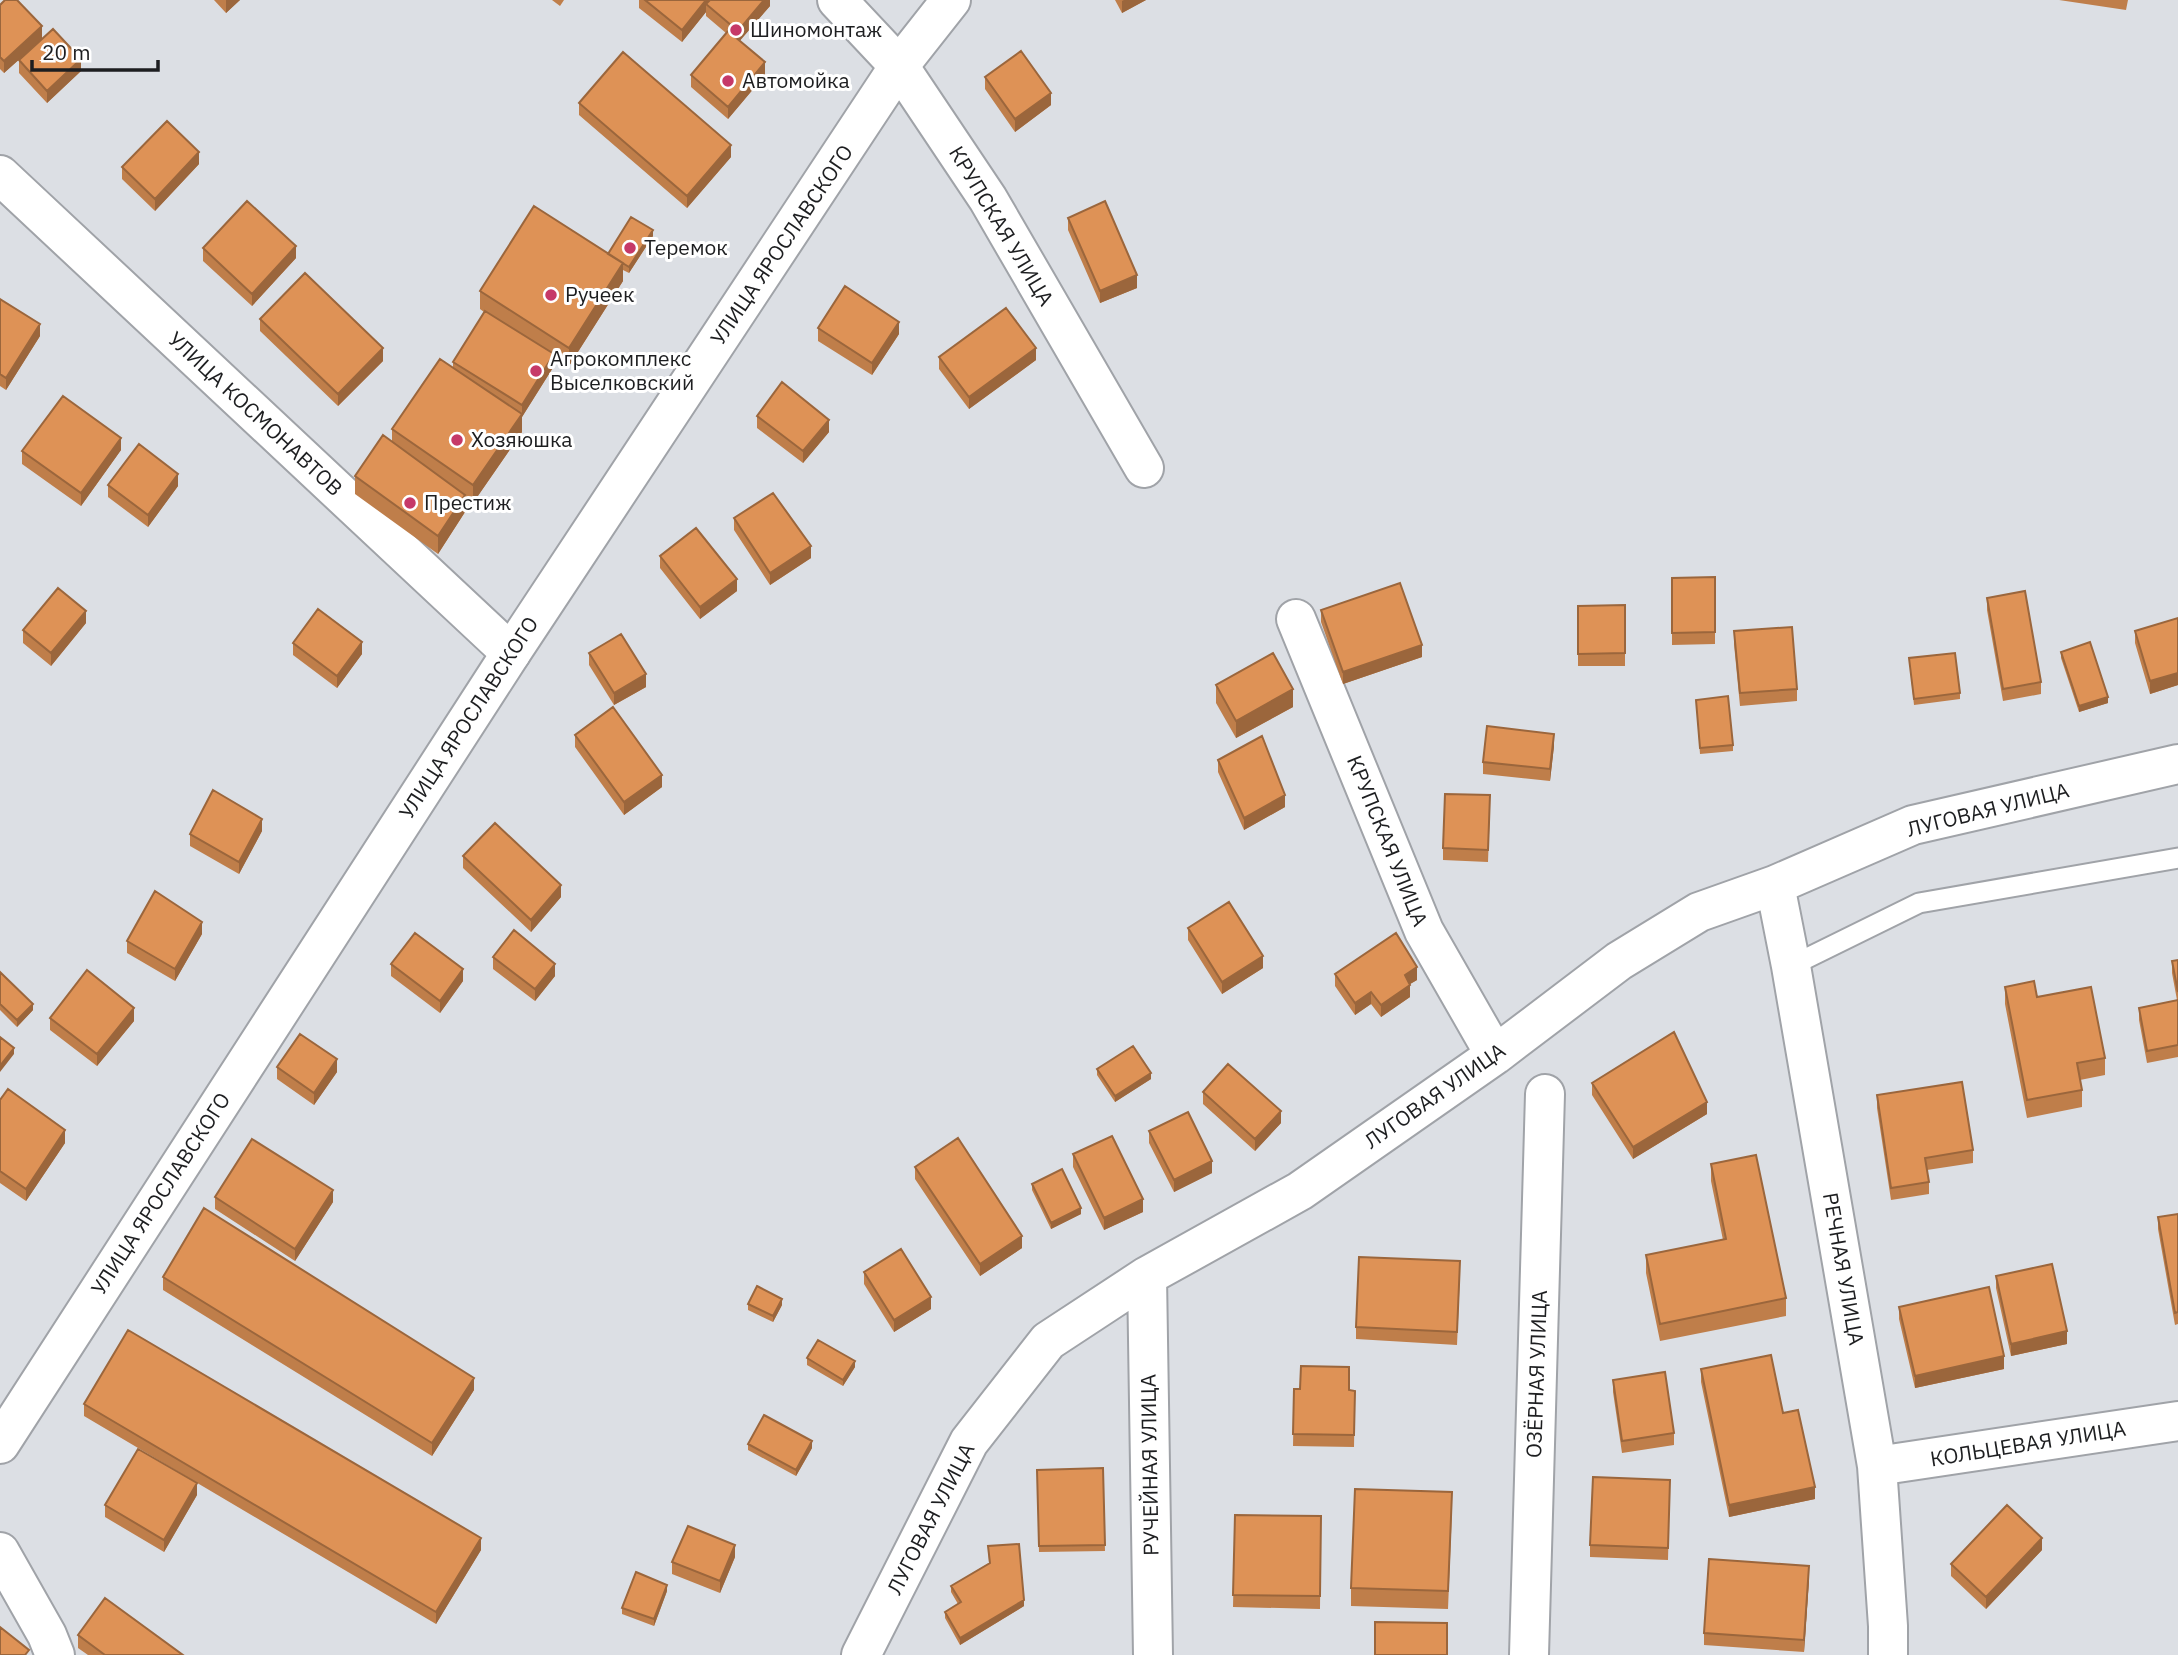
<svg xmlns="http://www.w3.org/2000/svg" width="2178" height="1655" font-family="'IBM Plex Sans',sans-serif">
<rect width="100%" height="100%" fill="#dcdfe4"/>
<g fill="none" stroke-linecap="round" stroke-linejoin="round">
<g stroke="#a0a3a8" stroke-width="23">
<path id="service" d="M1791,966L1919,903L2178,858"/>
</g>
<g stroke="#a0a3a8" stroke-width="42">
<path id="minor" d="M837,0L899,66L988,199L1144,468
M0,175L511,653
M1296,619L1424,931L1495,1055
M1775,885L1791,966L1877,1466L1888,1626V1655
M1147,1276L1153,1655
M1877,1466L2178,1421
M0,1552L47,1635L55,1655
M861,1655L969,1442L1048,1341L1147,1276L1300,1191L1495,1055L1619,961L1699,912L1775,885L1913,825L2178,764
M1529,1655L1545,1094"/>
</g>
<g stroke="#a0a3a8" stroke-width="42">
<path id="tertiary" d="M0,1444L511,653L899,66L951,0"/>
</g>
<use href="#service" stroke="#fff" stroke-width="19"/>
<use href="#minor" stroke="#fff" stroke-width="38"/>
<use href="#tertiary" stroke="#fff" stroke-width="38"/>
</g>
<path fill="#bf7e4a" d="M214,0H240L226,13Z
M552,0H564L560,6Z
M639,0H770V6L739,41L765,75L728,119L691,87V75L726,33L706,16V12L682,42L639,8Z
M1115,0H1146L1122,13Z
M2059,0H2128L2126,10Z
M0,5L42,39L4,73L0,69Z
M19,60L81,71L47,103L19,73Z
M985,77L1051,105L1015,132L985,89Z
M579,103L731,157L687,208L579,115Z
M199,164L155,211L122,179V167Z
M1068,218L1137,288L1100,303L1068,230Z
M653,236L629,273L623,270V281L569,366L554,356V366L522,417V432L473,503L465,497V512L438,554L355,494V476L392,442V429L453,367V362L484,312L480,309V291L608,254Z
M203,248L296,258L252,306L203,261Z
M0,299L40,336L6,390L0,386Z
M260,319L383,361L338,406L260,331Z
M818,328L899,334L872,375L818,341Z
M939,357L1036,360L969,409L939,369Z
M757,416L829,432L803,463L757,428Z
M121,450L81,506L22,464V451Z
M108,485L178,486L148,527L108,497Z
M734,518L811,558L770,585L734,530Z
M660,556L737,591L700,619L660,568Z
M1715,577V644L1672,645V578Z
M1987,598L2041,682V694L2003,701L1987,610Z
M1625,605V666H1578V606Z
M1321,610L1422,657L1343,684L1321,622Z
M2178,618V685L2150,694L2135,643V631Z
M86,623L51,666L23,643V630Z
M1734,631L1797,689V701L1740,706L1734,644Z
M293,643L362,654L337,688L293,655Z
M2061,652L2108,703L2079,712L2061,658Z
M589,653L646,687L614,705L589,665Z
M1909,658L1960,693V699L1914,705Z
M1216,685L1293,707L1236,738L1216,703Z
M1696,700L1733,745V751L1700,754Z
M575,735L662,787L624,815L575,747Z
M1554,746L1550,781L1483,774V762Z
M1218,760L1285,807L1244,830L1218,772Z
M1490,807L1488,862L1443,860V848Z
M262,831L239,874L190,846V834Z
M463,856L561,897L531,932L463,868Z
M1188,928L1263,968L1222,994L1188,940Z
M202,934L175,981L127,953V941Z
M493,957L555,976L535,1001L493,969Z
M2178,960V1057L2147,1063L2139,1020V1008L2177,1000L2172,973V961Z
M391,964L463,981L440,1013L391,976Z
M0,972L33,1010L17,1027L0,1010Z
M1335,974L1417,980L1410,984V997L1381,1017L1371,1004L1355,1015L1335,986Z
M2005,987L2037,997L2105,1058V1075L2080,1080L2082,1090V1107L2027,1118L2005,1004Z
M50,1018L134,1021L97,1066L50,1030Z
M277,1067L337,1072L314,1105L277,1079Z
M1097,1069L1151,1079L1115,1102L1097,1075Z
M1592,1083L1707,1114L1633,1159L1592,1095Z
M1203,1092L1281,1123L1255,1151L1203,1104Z
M1877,1095L1973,1150V1163L1927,1170L1929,1182V1194L1891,1200L1877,1108Z
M0,1100L65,1143L26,1201L0,1183Z
M1149,1131L1212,1173L1174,1192L1149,1143Z
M1073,1154L1143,1212L1104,1230L1073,1167Z
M1711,1164L1786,1298V1316L1660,1341L1646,1273V1255L1723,1240L1711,1181Z
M915,1167L1022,1248L980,1276L915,1179Z
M1032,1184L1081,1214L1051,1229L1032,1190Z
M215,1197L333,1202L295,1261L215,1209Z
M2178,1214V1324L2175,1325L2158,1229V1217Z
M864,1272L931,1309L894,1332L864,1284Z
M1460,1273L1457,1345L1356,1339V1327Z
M1996,1276L2067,1344L2011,1356L1996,1288Z
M163,1277L474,1390L432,1456L163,1290Z
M748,1304L782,1305L773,1322L748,1310Z
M1899,1307L2004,1369L1915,1388L1899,1319Z
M807,1358L855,1367L843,1386L807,1365Z
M1701,1369L1783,1413L1815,1499L1729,1517L1701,1382Z
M1613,1380L1674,1433V1445L1622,1453L1613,1392Z
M1294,1389L1355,1391L1354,1447L1293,1446Z
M84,1404L481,1550L436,1624L84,1416Z
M748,1444L812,1448L796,1476L748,1450Z
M1103,1468L1105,1551L1039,1552L1037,1470Z
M1670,1480L1668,1560L1590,1557V1545Z
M197,1495L164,1552L105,1517V1505Z
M1452,1510L1448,1609L1351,1606V1588Z
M1235,1515L1321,1516L1320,1609L1233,1607Z
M988,1546L1024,1606L960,1645L945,1618V1612L958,1604L951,1592V1586L989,1563Z
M2042,1550L1986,1609L1951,1576V1564Z
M735,1557L720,1593L672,1574V1562Z
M1809,1579L1804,1652L1704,1645V1633Z
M667,1591L654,1626L622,1614V1608Z
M78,1635L183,1655H88L78,1648Z"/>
<path fill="#9b663c" d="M226,0H240L226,13Z
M706,0H716L706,4V12L682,42V30Z
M764,0H770V6L738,43V31Z
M1124,0H1146L1122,13V1Z
M42,26V39L4,73V61Z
M81,59V71L47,103V91Z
M765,62V75L728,119V107Z
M1051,93V105L1015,132V119Z
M731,145V157L687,208V196Z
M199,152V164L155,211V199Z
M653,230V236L629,273V267Z
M296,246V258L252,306V294Z
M623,263V281L569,366V348Z
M1137,275V288L1100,303V291Z
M899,322V334L872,375V363Z
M40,324V336L6,390V378Z
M383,348V361L338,406V394Z
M1036,348V360L969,409V397Z
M554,354V366L522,417V405Z
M522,414V432L473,503V485Z
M829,420V432L803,463V451Z
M121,438V450L81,506V493Z
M178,474V486L148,527V515Z
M465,495V512L438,554V536Z
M811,546V558L770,585V573Z
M737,579V591L700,619V607Z
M86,611V623L51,666V653Z
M362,642V654L337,688V676Z
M1422,645V657L1343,684V672Z
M2178,673V685L2150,694V681Z
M646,674V687L614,705V693Z
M1293,689V707L1236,738V721Z
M2108,697V703L2079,712V706Z
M1554,734V746L1550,781V769Z
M662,775V787L624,815V802Z
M1285,795V807L1244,830V818Z
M262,819V831L239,874V862Z
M561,885V897L531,932V920Z
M202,922V934L175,981V969Z
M1263,956V968L1222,994V982Z
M555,964V976L535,1001V989Z
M1417,967V980L1405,987V975Z
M463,969V981L440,1013V1001Z
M1410,985V997L1381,1017V1005Z
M1371,992V1004L1355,1015V1003Z
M33,1004V1010L17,1027V1020Z
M134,1008V1021L97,1066V1054Z
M14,1048V1054L0,1072V1066Z
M337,1059V1072L314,1105V1093Z
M1151,1073V1079L1115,1102V1096Z
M1707,1102V1114L1633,1159V1147Z
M1281,1111V1123L1255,1151V1139Z
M65,1130V1143L26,1201V1189Z
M1212,1161V1173L1174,1192V1180Z
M333,1190V1202L295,1261V1249Z
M1143,1199V1212L1104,1230V1218Z
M1081,1208V1214L1051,1229V1223Z
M1022,1236V1248L980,1276V1264Z
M931,1297V1309L894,1332V1320Z
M782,1299V1305L773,1322V1316Z
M2067,1331V1344L2011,1356V1344Z
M2004,1356V1369L1915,1388V1376Z
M855,1361V1367L843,1386V1380Z
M474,1378V1390L432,1456V1443Z
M812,1441V1448L796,1476V1470Z
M197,1483V1495L164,1552V1540Z
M1815,1487V1499L1729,1517V1505Z
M481,1538V1550L436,1624V1612Z
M2042,1538V1550L1986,1609V1597Z
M735,1545V1557L720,1593V1581Z
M1809,1566V1579L1804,1652V1640Z
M667,1585V1591L654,1626V1619Z
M1024,1600V1606L960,1645V1638Z"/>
<path fill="#de9256" stroke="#9b663c" stroke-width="2" d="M5,0H17L42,26L4,61L0,57V5Z
M645,0H706L682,30Z
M710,0H764L738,31L706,4Z
M53,29L81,59L47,91L19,60Z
M728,31L765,62L728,107L691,75Z
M1021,51L1051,93L1015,119L985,77Z
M623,52L731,145L687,196L579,103Z
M167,121L199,152L155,199L122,167Z
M247,201L296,246L252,294L203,248Z
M1105,201L1137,275L1100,291L1068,218Z
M534,206L623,263L569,348L480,291Z
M631,217L653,230L629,267L608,254Z
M305,273L383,348L338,394L260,319Z
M845,286L899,322L872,363L818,328Z
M0,299L40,324L6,378L0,374Z
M1006,308L1036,348L969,397L939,357Z
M485,311L554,354L522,405L453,362Z
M440,359L522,414L473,485L392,429Z
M782,382L829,420L803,451L757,416Z
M63,396L121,438L81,493L22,451Z
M383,435L465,495L438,536L355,476Z
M139,444L178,474L148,515L108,485Z
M773,493L811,546L770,573L734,518Z
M696,528L737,579L700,607L660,556Z
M1715,577V632L1672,633V578Z
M1400,583L1422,645L1343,672L1321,610Z
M58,588L86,611L51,653L23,630Z
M2025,591L2041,682L2003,689L1987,598Z
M1625,605V653L1578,654V606Z
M318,609L362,642L337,676L293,643Z
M2178,618V673L2150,681L2135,631Z
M1792,627L1797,689L1740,693L1734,631Z
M621,634L646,674L614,693L589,653Z
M2090,642L2108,697L2079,706L2061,652Z
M1273,653L1293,689L1236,721L1216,685Z
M1955,653L1960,693L1914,699L1909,658Z
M1728,696L1733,745L1700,748L1696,700Z
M613,707L662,775L624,802L575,735Z
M1487,726L1554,734L1550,769L1483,762Z
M1262,736L1285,795L1244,818L1218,760Z
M213,790L262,819L239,862L190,834Z
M1445,794L1490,795L1488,850L1443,848Z
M495,823L561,885L531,920L463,856Z
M155,891L202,922L175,969L127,941Z
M1229,902L1263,956L1222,982L1188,928Z
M514,930L555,964L535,989L493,957Z
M415,933L463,969L440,1001L391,964Z
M1396,933L1417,967L1405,975L1410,985L1381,1005L1371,992L1355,1003L1335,974Z
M2178,960V992L2172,961Z
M87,970L134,1008L97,1054L50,1018Z
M0,972L33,1004L17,1020L0,1004Z
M2034,981L2037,997L2091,987L2105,1058L2077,1063L2082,1090L2027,1100L2005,987Z
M2178,1000V1045L2147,1051L2139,1008Z
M1674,1032L1707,1102L1633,1147L1592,1083Z
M300,1034L337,1059L314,1093L277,1067Z
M0,1037L14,1048L0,1066Z
M1133,1046L1151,1073L1115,1096L1097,1069Z
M1228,1064L1281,1111L1255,1139L1203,1092Z
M1962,1082L1973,1150L1925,1158L1929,1182L1891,1188L1877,1095Z
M8,1089L65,1130L26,1189L0,1171V1100Z
M1188,1112L1212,1161L1174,1180L1149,1131Z
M1112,1136L1143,1199L1104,1218L1073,1154Z
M958,1138L1022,1236L980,1264L915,1167Z
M252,1139L333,1190L295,1249L215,1197Z
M1756,1155L1786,1298L1660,1324L1646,1255L1726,1239L1711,1164Z
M1062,1169L1081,1208L1051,1223L1032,1184Z
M204,1208L474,1378L432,1443L163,1277Z
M2178,1214V1312L2175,1313L2158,1217Z
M901,1249L931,1297L894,1320L864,1272Z
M1359,1257L1460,1261L1457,1332L1356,1327Z
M2052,1264L2067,1331L2011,1344L1996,1276Z
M757,1286L782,1299L773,1316L748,1304Z
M1989,1287L2004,1356L1915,1376L1899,1307Z
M128,1330L481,1538L436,1612L84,1404Z
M818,1340L855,1361L843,1380L807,1358Z
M1771,1355L1783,1413L1798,1410L1815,1487L1729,1505L1701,1369Z
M1301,1366L1349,1367V1390L1355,1391L1354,1435L1293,1434L1294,1389H1300Z
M1665,1372L1674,1433L1622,1441L1613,1380Z
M764,1415L812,1441L796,1470L748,1444Z
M138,1449L197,1483L164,1540L105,1505Z
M1103,1468L1105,1545L1039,1546L1037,1470Z
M1593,1477L1670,1480L1668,1548L1590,1545Z
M1355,1489L1452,1492L1448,1591L1351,1588Z
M2007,1505L2042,1538L1986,1597L1951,1564Z
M1235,1515L1321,1516L1320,1596L1233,1595Z
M688,1526L735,1545L720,1581L672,1562Z
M1019,1544L1024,1600L960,1638L945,1612L961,1602L951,1586L990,1563L988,1546Z
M1709,1559L1809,1566L1804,1640L1704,1633Z
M636,1572L667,1585L654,1619L622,1608Z
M105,1598L183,1655H105L78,1635Z
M1375,1622L1447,1623V1655H1375Z
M0,1627L29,1650L25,1655H0Z"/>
<g fill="#c63968" stroke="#fff" stroke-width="2.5">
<circle cx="736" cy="30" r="7"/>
<circle cx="728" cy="81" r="7"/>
<circle cx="630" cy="248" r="7"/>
<circle cx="551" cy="295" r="7"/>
<circle cx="536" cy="371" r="7"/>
<circle cx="457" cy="440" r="7"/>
<circle cx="410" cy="503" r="7"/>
</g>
<g text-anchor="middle" stroke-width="6" stroke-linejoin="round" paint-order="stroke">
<g font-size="21" fill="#1d1e20" stroke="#fff" text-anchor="start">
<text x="750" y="37">Шиномонтаж</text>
<text x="742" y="88">Автомойка</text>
<text x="644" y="255">Теремок</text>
<text x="565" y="302">Ручеек</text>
<text x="550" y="366">Агрокомплекс<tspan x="550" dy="24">Выселковский</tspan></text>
<text x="471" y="447">Хозяюшка</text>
<text x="424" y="510">Престиж</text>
</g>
<g font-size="21" fill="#1d1e20" stroke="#fff">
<text transform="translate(1001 226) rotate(59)" y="7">КРУПСКАЯ УЛИЦА</text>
<text transform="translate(782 245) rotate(-56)" y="7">УЛИЦА ЯРОСЛАВСКОГО</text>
<text transform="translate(255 414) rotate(43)" y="7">УЛИЦА КОСМОНАВТОВ</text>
<text transform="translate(469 718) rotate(-57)" y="7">УЛИЦА ЯРОСЛАВСКОГО</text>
<text transform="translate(1988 810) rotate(-14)" y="7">ЛУГОВАЯ УЛИЦА</text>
<text transform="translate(1387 841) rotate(68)" y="7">КРУПСКАЯ УЛИЦА</text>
<text transform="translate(1435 1096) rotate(-35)" y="7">ЛУГОВАЯ УЛИЦА</text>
<text transform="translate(161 1194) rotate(-57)" y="7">УЛИЦА ЯРОСЛАВСКОГО</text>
<text transform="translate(1843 1269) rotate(80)" y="7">РЕЧНАЯ УЛИЦА</text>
<text transform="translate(1537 1374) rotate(-88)" y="7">ОЗЁРНАЯ УЛИЦА</text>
<text transform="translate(2028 1444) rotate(-9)" y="7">КОЛЬЦЕВАЯ УЛИЦА</text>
<text transform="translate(1150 1465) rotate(-91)" y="7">РУЧЕЙНАЯ УЛИЦА</text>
<text transform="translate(931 1519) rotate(-63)" y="7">ЛУГОВАЯ УЛИЦА</text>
</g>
</g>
<path d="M32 60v10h126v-10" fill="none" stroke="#1d1e20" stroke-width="3.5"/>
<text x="42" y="60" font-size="21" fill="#1d1e20" stroke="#ffffff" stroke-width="5" paint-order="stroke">20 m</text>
</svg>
